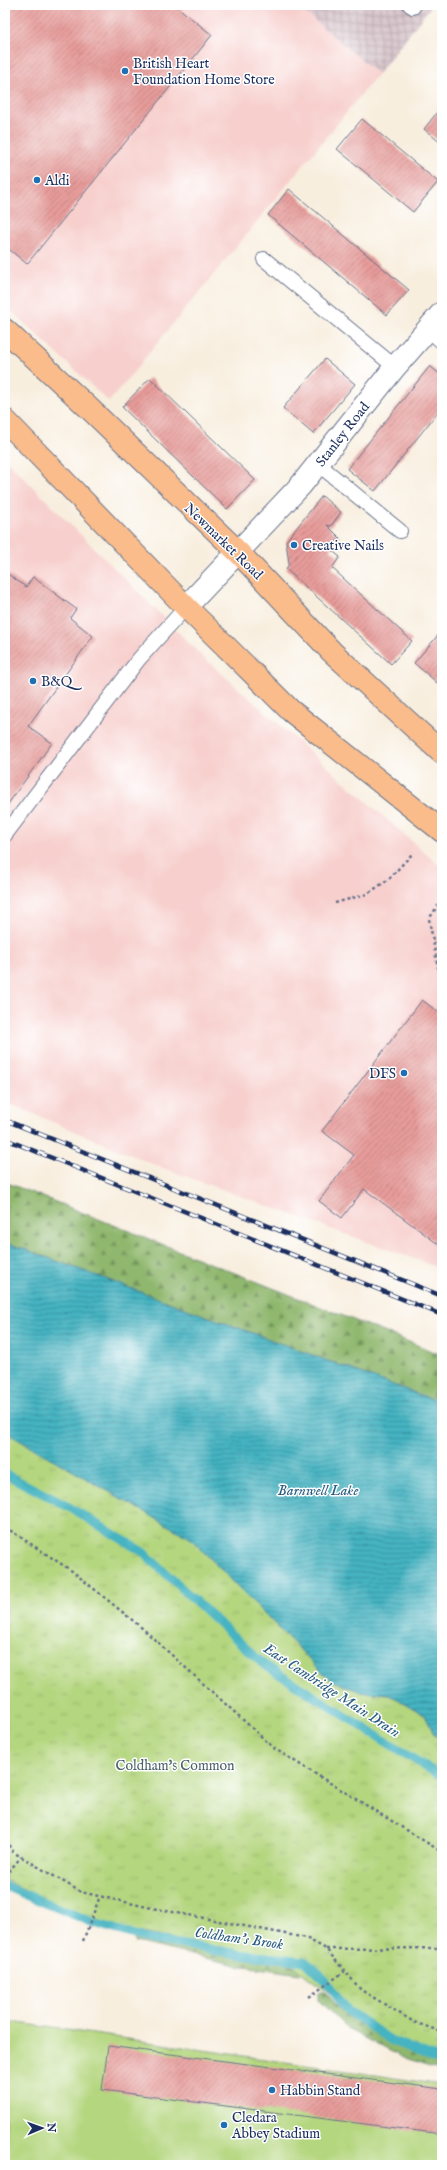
<svg xmlns="http://www.w3.org/2000/svg" width="447" height="2170" font-family="'IM FELL English',serif">
<defs>
<pattern id="industrial-grid" width="8" height="8" patternUnits="userSpaceOnUse"><rect width="8" height="8" fill="#d2bec4"/><path d="M0 4h8M4 0v8" fill="none" stroke="#aa9ba2"/></pattern>
<pattern id="forest-firs" width="22" height="20" patternUnits="userSpaceOnUse"><rect width="22" height="20" fill="#8fb76d"/><path d="M5 1l3.5 6h-7zM16 11l3.5 6h-7z" fill="#74955d"/></pattern>
<pattern id="park-tufts" width="24" height="20" patternUnits="userSpaceOnUse"><rect width="24" height="20" fill="#b4d67e"/><path d="M3 7l-1-3M5 7V3M7 7l1-3M15 17l-1-3M17 17v-4M19 17l1-3" fill="none" stroke="#9ab86f"/></pattern>
<pattern id="water-rules" width="6" height="5" patternUnits="userSpaceOnUse"><rect width="6" height="5" fill="#45b3c1"/><path d="M0 2.5h6" fill="none" stroke="#3992a0"/></pattern>
<pattern id="building-hatch" width="6" height="6" patternUnits="userSpaceOnUse"><rect width="6" height="6" fill="#e79c9a"/><path d="M-1 1l2-2M0 6l6-6M5 7l2-2" fill="none" stroke="#ba8081"/></pattern>
</defs>
<rect width="100%" height="100%" fill="#fff"/>
<filter id="ink" filterUnits="userSpaceOnUse"><feTurbulence type="fractalNoise" baseFrequency=".025" numOctaves="2"/><feDisplacementMap in="SourceGraphic" scale="8" xChannelSelector="R" yChannelSelector="G"/><feConvolveMatrix kernelMatrix="1 2 1 2 8 2 1 2 1" color-interpolation-filters="sRGB"/></filter>
<filter id="wash" filterUnits="userSpaceOnUse"><feTurbulence type="fractalNoise" baseFrequency=".012" numOctaves="4" result="noise"/><feDisplacementMap in="SourceGraphic" scale="16" xChannelSelector="R" yChannelSelector="G"/><feGaussianBlur stdDeviation="0.9" result="paint"/><feColorMatrix in="noise" values="0 0 0 0 0 0 0 0 0 0 0 0 0 0 0 0 0 1.4 0 .05"/><feComposite in="paint" operator="in"/></filter>
<g filter="url(#wash)">
<rect width="100%" height="100%" fill="#f8eede"/>
<path fill="#f7d0ce" d="M5,5H297L378,74L109,402L5,305Z
M5,459L206,660L442,868V1269L160,1167L5,1102Z"/>
<path fill="url(#industrial-grid)" d="M297,5H432L378,74Z"/>
<path fill="url(#forest-firs)" stroke="#557366" d="M5,1182L442,1355V1403L5,1242Z
M127,1919L320,1958L300,1974L236,1965L135,1942Z
M318,1992H325L345,2014L390,2043L442,2064V2071L405,2059L348,2029L318,2000Z"/>
<path fill="url(#park-tufts)" stroke="#68826e" d="M5,1432L190,1538L329,1679L361,1692L389,1694L425,1715L435,1736L442,1739V2060L390,2040L288,1961L96,1924L5,1880Z"/>
<path fill="#b4d67e" stroke="#68826e" d="M5,2021L442,2085V2165H5Z"/>
<path fill="url(#water-rules)" stroke="#307190" d="M5,1242L442,1403V1739L435,1736L425,1715L389,1694L361,1692L329,1679L190,1538L5,1432Z"/>
<g fill="none" stroke-linecap="round" stroke-linejoin="round">
<path stroke="#45b3c1" stroke-width="9" d="M5,1474L69,1507L143,1552L263,1664L442,1777
M5,1886L94,1923L148,1939L239,1954L305,1961L324,1979L348,2011L390,2040L442,2061"/>
</g>
<g id="blocks">
<path fill="url(#building-hatch)" d="M5,5H175L212,35L27,264L5,246Z
M442,106V144L424,129Z
M362,119L438,182L413,212L337,149Z
M289,189L409,290L387,315L268,215Z
M325,359L355,384L313,434L283,408Z
M430,366L442,376V407L375,491L347,469Z
M150,378L255,480L227,509L122,407Z
M322,496L341,512L331,526L327,525L340,538L330,549L340,557L332,568L412,641L391,664L286,569L289,564L286,541Z
M5,572L26,587L33,577L76,609L70,618L93,636L28,726L52,743L5,808Z
M440,633L442,635V687L414,663Z
M422,1000L442,1015V1247L364,1189L342,1218L319,1201L354,1155L322,1131Z
M108,2046L442,2089V2134L102,2090Z"/>
</g>
</g>
<g filter="url(#ink)">
<use href="#blocks" fill-opacity="0" stroke="#68728b" stroke-width="1"/>
<g fill="none" stroke-linecap="round" stroke-linejoin="round">
<g stroke="#68728b" stroke-width="16">
<path id="service" d="M410,5L413,7
M264,259L395,367
M428,329L442,342
M318,464L400,531
M5,835L139,659L186,607"/>
</g>
<g stroke="#68728b" stroke-width="24">
<path id="minor" d="M186,607L301,485L395,367L442,313"/>
</g>
<g stroke="#68728b" stroke-width="24">
<path id="primary" d="M5,330L92,411L239,553L332,652L442,753
M5,420L186,607L291,711L442,831"/>
</g>
<path stroke="#68728b" stroke-width="2.5" stroke-dasharray="3 3" stroke-linecap="butt" d="M442,899L429,919L442,989
M335,903L367,894L388,880L412,854
M5,1527L72,1571L142,1628L275,1749L442,1852
M5,1840L13,1852L81,1892L147,1907L306,1938L326,1949L361,1990L414,2022L442,2032
M5,1876L21,1857
M83,1941L100,1896
M326,1949L442,1948
M309,1997L345,1971"/>
<use href="#service" stroke="#fff" stroke-width="14"/>
<use href="#minor" stroke="#fff" stroke-width="22"/>
<use href="#primary" stroke="#fabc8b" stroke-width="22"/>
<g stroke="#1b2f5e" stroke-width="4.5">
<path id="rail" d="M5,1120L442,1296
M5,1139L442,1315"/>
</g>
<use href="#rail" stroke="#fff" stroke-width="3" stroke-dasharray="9" stroke-linecap="butt"/>
</g>
</g>
<g fill="#1f6fb2" stroke="#fff" stroke-width="1.5">
<circle cx="125" cy="71" r="4"/>
<circle cx="37" cy="180" r="4"/>
<circle cx="294" cy="545" r="4"/>
<circle cx="33" cy="681" r="4"/>
<circle cx="404" cy="1073" r="4"/>
<circle cx="272" cy="2090" r="4"/>
<circle cx="224" cy="2125" r="4"/>
</g>
<g text-anchor="middle" stroke-width="3" stroke-linejoin="round" paint-order="stroke">
<g font-size="14" fill="#1b2f5e" stroke="#fff" text-anchor="start">
<text x="133" y="68">British Heart<tspan x="133" dy="16">Foundation Home Store</tspan></text>
<text x="45" y="185">Aldi</text>
<text x="302" y="550">Creative Nails</text>
<text x="41" y="686">B&amp;Q</text>
<text x="396" y="1078" text-anchor="end">DFS</text>
<text x="280" y="2095">Habbin Stand</text>
<text x="232" y="2122">Cledara<tspan x="232" dy="16">Abbey Stadium</tspan></text>
</g>
<g font-size="14" fill="#1b2f5e" stroke="#fff">
<text transform="translate(342 434) rotate(-52)" y="5">Stanley Road</text>
<text transform="translate(224 541) rotate(44)" y="5">Newmarket Road</text>
</g>
<g font-size="14" fill="#496168" stroke="#fff">
<text x="175" y="1770">Coldham's Common</text>
</g>
<g font-size="15" font-style="italic" fill="#2a5d81" stroke="#fff">
<text x="318" y="1495">Barnwell Lake</text>
<text transform="translate(332 1690) rotate(33)" y="5">East Cambridge Main Drain</text>
<text transform="translate(239 1938) rotate(8)" y="5">Coldham's Brook</text>
</g>
</g>
<rect width="447" height="2170" fill="none" stroke="#fff" stroke-width="20"/>
<g transform="translate(42 2128) rotate(88)" stroke="#ffffff" stroke-width="3" paint-order="stroke">
<path d="M0-3L7 15L0 10L-7 15Z" fill="#1b2f5e"/>
<text y="-6" font-size="11" font-weight="bold" text-anchor="middle" fill="#1b2f5e">N</text>
</g>
</svg>
